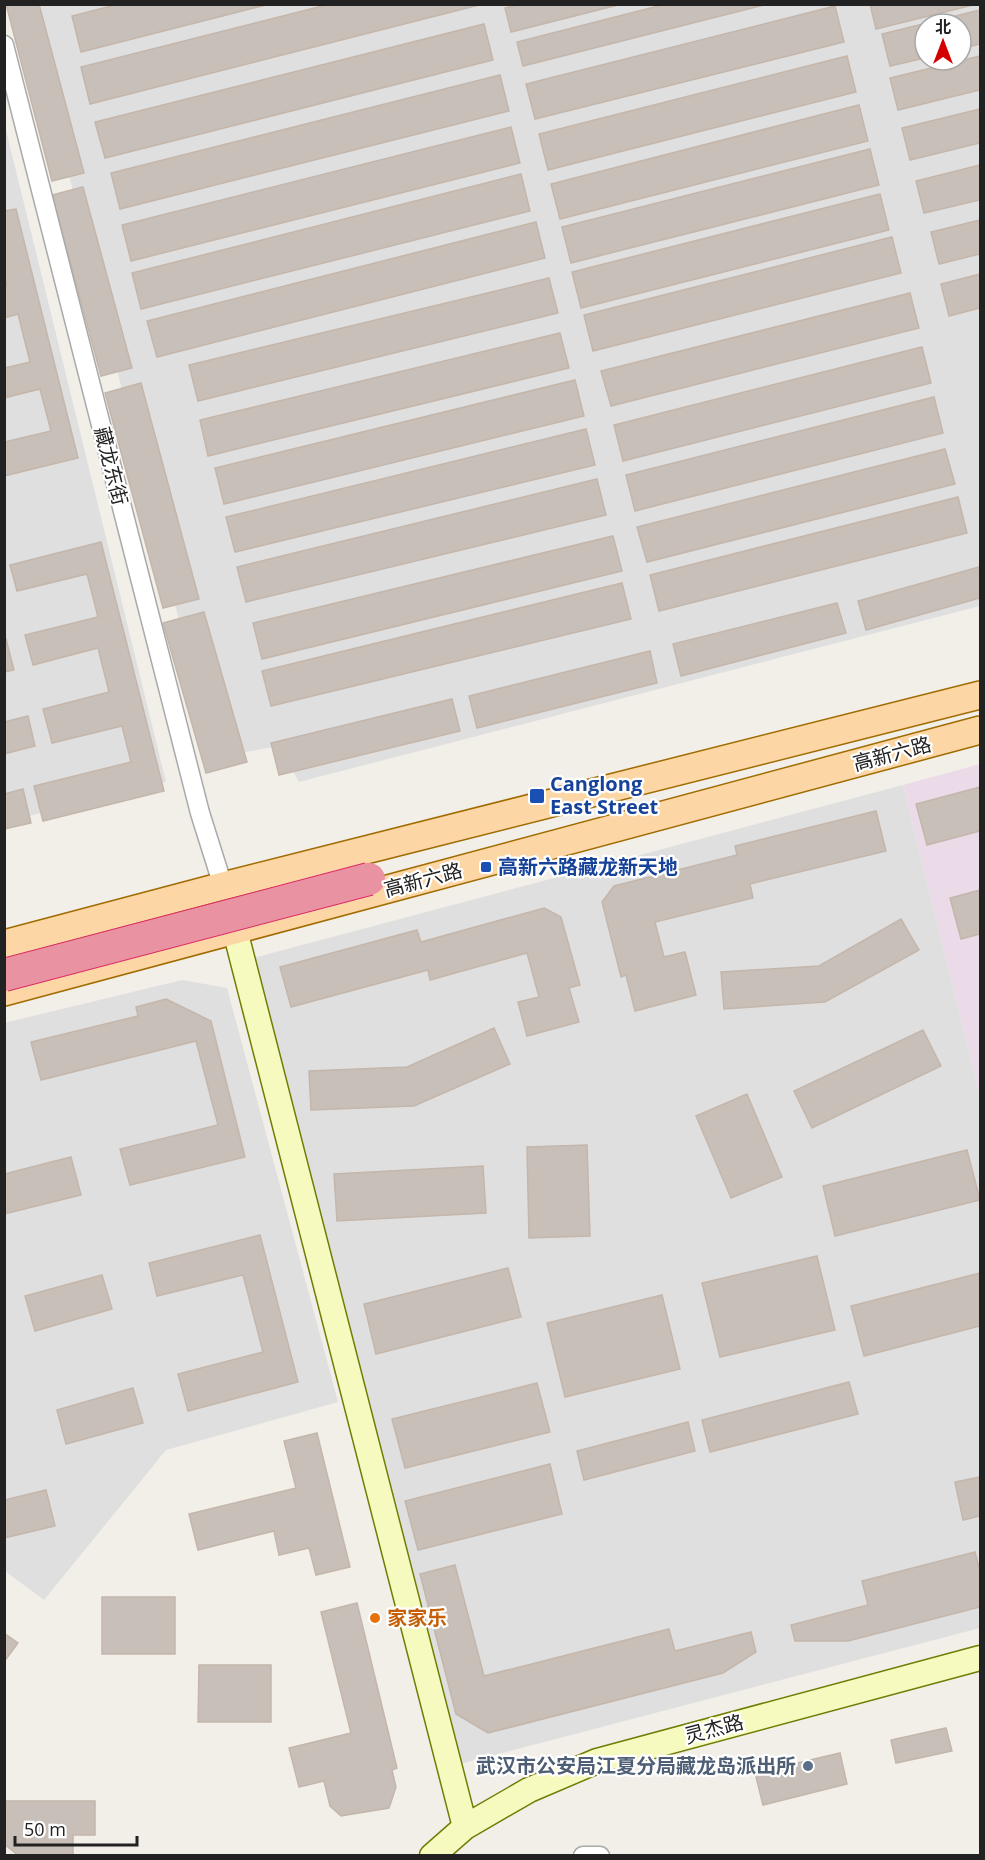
<svg xmlns="http://www.w3.org/2000/svg" width="985" height="1860" font-family="'Open Sans','Noto Sans SC',sans-serif">
<rect width="100%" height="100%" fill="#f2efe9"/>
<path fill="#e0dfdf" fill-rule="evenodd" d="M27,5H980V606L299,782L279,746L213,758ZM925,24H961V60H925Z
M4,122L166,782L5,822H4Z
M903,785L980,1095V1628L456,1765L246,960Z
M182,980L227,988L338,1402L166,1450L44,1600L5,1571L4,1023Z"/>
<path fill="#ebdbe8" d="M980,764V1095L903,785Z"/>
<path fill="#c7bfb8" stroke="#c4b6ab" stroke-width="1.5" d="M6,4H39L84,173L52,181Z
M119,4H270L81,52L72,16Z
M330,4L479,5L90,104L81,67Z
M521,4H622L511,32L505,8Z
M666,4H768L523,66L517,42Z
M870,4H977L876,29Z
M835,6L844,42L535,119L526,84Z
M980,10V44L961,49V24H925V58L890,66L882,34Z
M484,24L493,60L105,158L95,122Z
M847,56L856,92L548,170L539,134Z
M980,56V90L898,110L890,78Z
M500,75L509,111L120,209L111,173Z
M859,105L868,141L560,219L551,184Z
M980,109V143L910,160L902,128Z
M511,127L520,163L131,261L122,225Z
M870,149L879,185L571,263L562,227Z
M980,165V200L924,213L916,181Z
M521,174L530,211L141,309L132,273Z
M83,187L132,368L101,376L52,195Z
M880,194L889,230L581,308L572,272Z
M16,209L78,458L4,476V442L51,431L40,389L4,398V368L30,362L18,314L4,318V287L7,286L4,274V211Z
M980,220V254L939,264L931,232Z
M536,222L545,258L157,357L147,321Z
M892,237L901,273L593,351L584,315Z
M980,274V308L949,316L941,284Z
M549,278L558,313L198,401L189,365Z
M910,293L919,328L611,406L601,371Z
M560,333L569,368L208,456L200,420Z
M922,347L931,383L623,461L614,425Z
M575,380L584,416L224,504L215,468Z
M141,383L199,599L163,608L105,393Z
M934,397L943,433L635,511L626,475Z
M586,429L595,465L235,552L226,517Z
M945,449L955,484L647,562L637,527Z
M597,479L606,515L246,602L237,567Z
M958,497L967,533L659,611L650,575Z
M613,536L622,571L262,659L253,623Z
M101,542L164,791L43,821L34,786L131,762L122,726L52,743L43,709L109,692L98,648L33,665L25,635L98,617L87,574L17,591L10,565Z
M979,567L980,573V598L866,630L858,601Z
M622,583L631,619L271,706L262,671Z
M837,603L846,633L681,676L673,644Z
M204,612L247,762L206,773L163,623Z
M6,639L14,670L4,672V640Z
M650,651L657,683L477,728L469,696Z
M452,699L460,731L279,775L271,743Z
M28,716L35,746L4,754V722Z
M980,787V831L927,845L916,804Z
M23,789L31,823L4,829V794Z
M876,811L886,851L750,884L753,898L655,922L664,957L685,952L696,995L635,1011L626,975L621,977L602,902L614,886L737,855L735,846Z
M980,890V934L961,939L950,898Z
M544,908L561,917L580,985L569,988L579,1022L527,1036L518,1002L539,997L527,953L430,980L428,970L291,1007L280,967L417,930L421,942Z
M901,919L919,950L825,1002L724,1009L721,972L819,966Z
M166,999L211,1021L245,1157L130,1185L120,1149L218,1125L196,1041L41,1080L31,1042L138,1016L136,1007Z
M494,1028L510,1064L414,1106L311,1110L309,1071L407,1067Z
M923,1030L941,1066L812,1128L794,1091Z
M747,1094L782,1177L731,1198L696,1116Z
M587,1145L590,1236L529,1238L527,1147Z
M967,1150L980,1200L835,1236L823,1186Z
M71,1157L81,1195L4,1214V1174Z
M483,1166L486,1213L337,1221L334,1174Z
M260,1235L298,1382L188,1411L178,1374L263,1352L243,1275L157,1296L149,1263Z
M817,1256L835,1330L720,1357L702,1283Z
M508,1268L521,1317L376,1354L364,1304Z
M980,1273V1326L864,1356L851,1306Z
M102,1275L112,1309L35,1331L25,1296Z
M662,1295L680,1369L565,1397L547,1323Z
M849,1382L858,1414L710,1452L702,1420Z
M537,1383L550,1432L405,1468L392,1419Z
M133,1388L143,1423L66,1444L57,1410Z
M688,1422L695,1451L584,1480L577,1451Z
M317,1433L350,1567L316,1575L309,1548L279,1555L274,1531L198,1550L189,1514L296,1488L284,1441Z
M550,1464L562,1514L418,1550L405,1501Z
M980,1477V1516L963,1520L955,1482Z
M46,1490L55,1526L4,1538V1500Z
M975,1552L980,1571V1607L848,1641H795L791,1625L868,1605L862,1581Z
M455,1565L484,1676L669,1629L675,1651L751,1632L756,1652L723,1673L488,1733L456,1714L420,1574Z
M102,1597H175V1654H102Z
M357,1603L397,1768L392,1770L396,1787L389,1808L341,1816L330,1806L324,1781L299,1787L289,1748L351,1733L321,1612Z
M4,1633L18,1643L4,1662Z
M199,1665H271V1722H198Z
M946,1728L952,1751L896,1763L891,1740Z
M840,1753L847,1784L763,1805L755,1773Z
M4,1799L7,1801H95V1835H73V1854L75,1856H19L4,1844Z"/>
<g fill="none" stroke-linecap="round" stroke-linejoin="round">
<g stroke="#a9a9a9" stroke-width="21">
<path id="street" d="M4,45L200,813L223,886
M583,1856H600"/>
</g>
<g stroke="#707d05" stroke-width="27">
<path id="secondary" d="M230,911L465,1827
M432,1856L465,1827L529,1790L597,1761L980,1658"/>
</g>
<g stroke="#a06b00" stroke-width="30">
<path id="primary" d="M4,944L223,886L980,695
M4,992L980,730"/>
</g>
<use href="#street" stroke="#fff" stroke-width="18"/>
<use href="#secondary" stroke="#f7fabf" stroke-width="24"/>
<use href="#primary" stroke="#fcd6a4" stroke-width="27"/>
<g stroke="#dc2a67" stroke-width="34" stroke-linecap="butt">
<path id="highway-bridge" d="M4,975L369,879"/>
</g>
<use href="#highway-bridge" stroke="#e892a2" stroke-width="32"/>
</g>
<g fill="#1a4fb4" stroke="#fff" stroke-width="2">
<rect x="529" y="788" width="16" height="16" rx="3"/>
<rect x="480" y="861" width="12" height="12" rx="3"/>
</g>
<circle fill="#e8710a" stroke="#fff" stroke-width="2" cx="375" cy="1618" r="6"/>
<circle fill="#5c6f8a" stroke="#fff" stroke-width="2" cx="808" cy="1766" r="6"/>
<g text-anchor="middle" stroke-width="4.5" stroke-linejoin="round" paint-order="stroke">
<g font-size="20" fill="#222" stroke="#fff">
<text transform="translate(111 466) rotate(76)" y="7">藏龙东街</text>
<text transform="translate(892 754) rotate(-15)" y="7">高新六路</text>
<text transform="translate(423 880) rotate(-15)" y="7">高新六路</text>
<text transform="translate(714 1729) rotate(-15)" y="7">灵杰路</text>
</g>
<g font-size="20" font-weight="bold" fill="#164399" stroke="#fff" text-anchor="start">
<text x="550" y="791">Canglong<tspan x="550" dy="23">East Street</tspan></text>
<text x="498" y="874">高新六路藏龙新天地</text>
</g>
<g font-size="20" font-weight="bold" fill="#c56008" stroke="#fff" text-anchor="start">
<text x="387" y="1625">家家乐</text>
</g>
<g font-size="20" font-weight="bold" fill="#4e5e75" stroke="#fff" text-anchor="end">
<text x="796" y="1773">武汉市公安局江夏分局藏龙岛派出所</text>
</g>
</g>
<rect width="985" height="1860" fill="none" stroke="#222222" stroke-width="12"/>
<g transform="translate(943 42)"><circle r="28" fill="#ffffff" stroke="#a7a7a7" stroke-width="1.5"/>
<path d="M0-4.5L10 22L0 15L-10 22Z" fill="#d40000"/>
<text y="-9" font-size="16" font-weight="bold" text-anchor="middle" fill="#222222">北</text>
</g>
<path d="M15 1836v9h122v-9" fill="none" stroke="#222222" stroke-width="3"/>
<text x="24" y="1836" font-size="18" fill="#222222" stroke="#ffffff" stroke-width="4.5" paint-order="stroke">50 m</text>
</svg>
